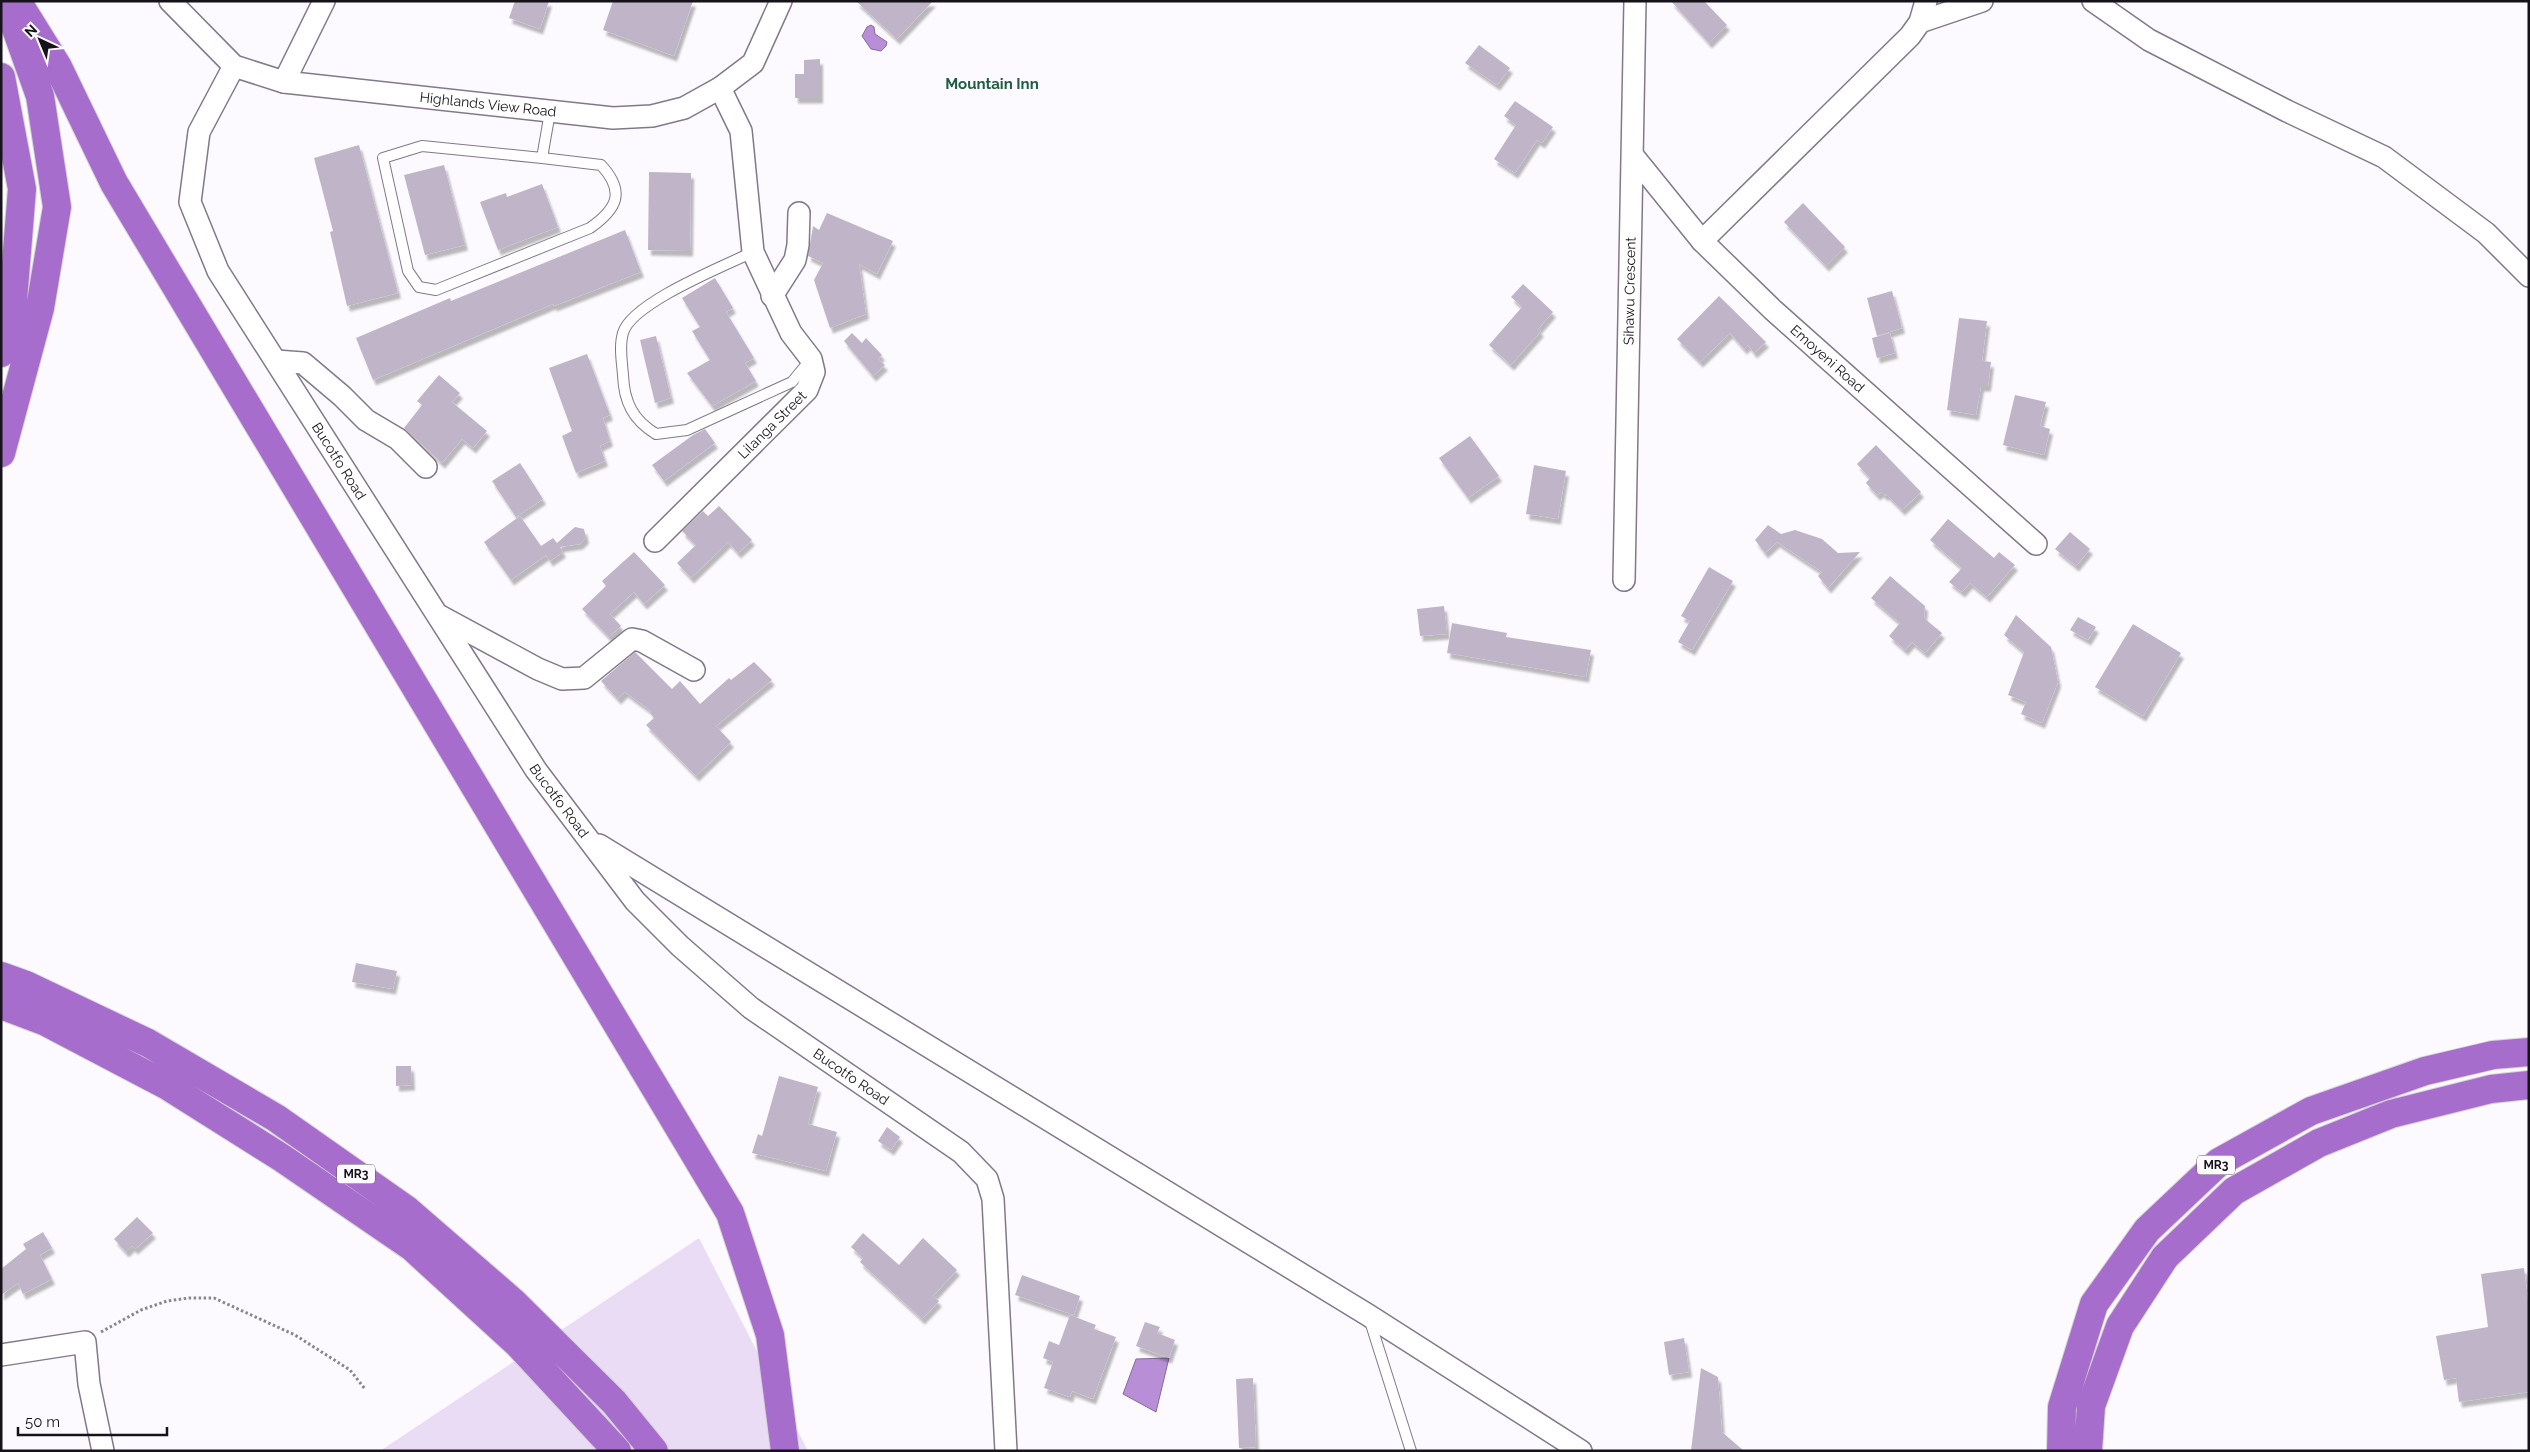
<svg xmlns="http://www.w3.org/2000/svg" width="2530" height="1452" font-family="Raleway,sans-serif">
<defs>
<filter id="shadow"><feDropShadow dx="3" dy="5.5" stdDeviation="1" flood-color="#0004"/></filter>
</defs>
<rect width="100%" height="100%" fill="#fcfafe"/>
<path fill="#ebdcf6" d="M699,1238L808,1451H380Z"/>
<path fill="#b88ed6" stroke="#87699d" d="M871,25L874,27L875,34L887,42L886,46L881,51L871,49L862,36L867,27Z
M1169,1358L1156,1412L1123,1394L1136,1359Z"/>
<path fill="#c0b5c8" filter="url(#shadow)" d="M515,1H549L540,29L509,18Z
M613,1H693L674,56L603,30Z
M856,1H933L897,39Z
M1671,1H1704L1727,25L1709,43Z
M1479,45L1510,68L1497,85L1465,63Z
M820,59V98H795V74H804V60Z
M1515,101L1553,127L1542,143L1537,140L1515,173L1494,159L1516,125L1504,116Z
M359,145L398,293L347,306L330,232L333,231L314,158Z
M444,165L465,245L425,255L404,175Z
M649,172L691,173L690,251L648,250Z
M542,184L558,227L498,250L480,202L506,193L507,197Z
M1803,203L1845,247L1826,266L1784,222Z
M827,213L893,241L877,274L859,264L866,314L830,328L814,280L823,263L808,256L813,226L819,230Z
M625,230L641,272L554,306L553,304L373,380L356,338L450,298L451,301Z
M715,278L733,308L726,312L754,358L745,363L756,381L712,406L687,373L710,360L692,331L700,327L682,298Z
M1523,284L1553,312L1538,329L1541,331L1511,365L1489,345L1522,307L1511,297Z
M1892,291L1902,328L1877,336L1867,298Z
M1719,296L1766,342L1754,353L1748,345L1744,349L1730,333L1700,362L1677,339Z
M1959,318L1987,321L1982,361L1991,362L1988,386H1981L1976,415L1947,410Z
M852,333L862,343L866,338L882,355L878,359L885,365L873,376L844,341Z
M1890,333L1895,353L1877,358L1872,338Z
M656,336L671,398L655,403L640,340Z
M587,354L610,415L603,418L610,441L600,446L605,461L576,473L562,436L572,431L549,368Z
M439,375L460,393L452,402L487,431L473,448L462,439L442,463L404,428L422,405L417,401Z
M2015,395L2046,402L2040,426L2050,429L2044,455L2003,445Z
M705,429L715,443L664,481L652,465L693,435Z
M1470,436L1499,476L1468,498L1439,458Z
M1876,445L1921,492L1902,510L1886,494L1885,496L1881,492L1877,495L1866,483L1870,478L1857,464Z
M520,463L543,499L516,517L492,481Z
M1534,465L1566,471L1558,519L1526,514Z
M719,506L752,540L738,553L728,542L691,578L677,563L696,545L682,531L703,511L708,516Z
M520,516L541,546L553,538L557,543L575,527L584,529L586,538L580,544L560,547L563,552L550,561L546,555L511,580L484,542Z
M1948,519L1994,558L1999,552L2015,565L1987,597L1970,583L1962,592L1949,582L1962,568L1930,540Z
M1768,525L1781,534L1795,530L1822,539L1838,553L1860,552L1828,588L1818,576L1822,572L1777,542L1765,553L1755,540Z
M2070,532L2090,549L2076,566L2055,549Z
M634,552L665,585L644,604L634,592L610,614L621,626L609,637L582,609L606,586L602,581Z
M1709,567L1733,581L1692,650L1678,642L1690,621L1681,616Z
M1890,576L1925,606L1924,618L1942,633L1925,653L1912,642L1905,650L1889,636L1900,623L1871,598Z
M1444,606L1447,634L1420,636L1417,609Z
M2016,615L2051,647L2058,682L2042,723L2021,714L2026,702L2008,695L2024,652L2004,635Z
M2078,617L2096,627L2088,640L2070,630Z
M1452,623L1507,633L1506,637L1591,650L1586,677L1447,653Z
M2133,624L2181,653L2143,716L2095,687Z
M635,652L672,689L680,681L700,704L729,678L731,680L754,662L772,680L716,726L731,742L696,776L646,725L654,718L650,713L651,711L625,692L618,699L601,681Z
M356,963L397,971L393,989L352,982Z
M396,1066H411L412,1085L396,1086Z
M779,1076L818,1087L808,1124L837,1132L826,1171L752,1153L758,1134L762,1136Z
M887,1127L900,1137L891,1150L878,1141Z
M137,1217L153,1233L135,1249L132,1246L126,1252L114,1239Z
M43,1232L52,1248L40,1255L52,1279L23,1294L18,1283L1,1295V1269L26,1249L23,1244Z
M863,1233L899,1265L923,1238L957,1270L933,1296L939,1301L922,1319L860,1262L863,1258L851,1247Z
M2524,1268L2529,1308V1392L2459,1402L2456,1378L2444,1380L2436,1336L2488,1327L2481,1274Z
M1022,1275L1080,1296L1074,1315L1015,1295Z
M1070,1315L1096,1325L1094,1329L1116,1337L1093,1399L1072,1391L1070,1397L1044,1388L1053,1362L1043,1358L1049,1341L1059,1345Z
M1145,1322L1160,1327L1157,1333L1175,1340L1169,1358L1136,1346Z
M1684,1338L1689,1372L1669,1375L1664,1342Z
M1701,1368L1718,1377L1722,1432L1744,1451H1691Z
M1253,1378L1256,1447L1239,1448L1236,1379Z"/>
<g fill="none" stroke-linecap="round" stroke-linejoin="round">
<g stroke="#82788a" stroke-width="12">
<path id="lane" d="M542,158L422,146L383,158L408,271L419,287L436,290L590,228C617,209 626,192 601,165L542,158L550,112
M753,252C724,266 631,303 623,333C619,346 622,362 623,375C624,402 633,420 656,434L687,430L792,382L811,359
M1369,1318L1411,1451"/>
</g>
<g stroke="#82788a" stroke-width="24">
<g id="street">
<path id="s1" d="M170,1L234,66L284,82L613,118L652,116L684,108L720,88L753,63L781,1"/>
<path d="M2093,1L2149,40L2287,111L2384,157L2486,233L2529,276"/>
<path d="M1920,22L1982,1"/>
<path id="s2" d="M234,66L199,132L190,202L218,271L536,770L635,901L680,946L751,1008L961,1152L987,1179L993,1199L1006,1451"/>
<path d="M284,82L324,1"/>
<path id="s3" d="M1634,157L1702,241L1773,310L2036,544"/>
<path d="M1702,241L1910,36L1920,22L1926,1"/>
<path d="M772,296L795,260L798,245L799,213"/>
<path d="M276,361L303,363L342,396L366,420L398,439L426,467"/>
<path id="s4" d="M655,541L807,390L814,372L811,359L791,333L753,252L741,131L720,88"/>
<path id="s5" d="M1624,580L1635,1"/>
<path d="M440,616L538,669L562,679L584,678L632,639L642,641L694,670"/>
<path d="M599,845L1368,1315L1581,1451"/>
<path d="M1,1355L85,1342L89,1384L103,1451"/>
</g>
</g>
<g stroke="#d5d4d6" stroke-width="30">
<path id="highway" d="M17,1L58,67L114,183L730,1213L770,1335L785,1451
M1,77L22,189L12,313L1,353
M1,453L40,308L57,207L40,96L10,12
M1,976L26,985L148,1043L276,1118L407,1210L513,1302L614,1402L654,1451
M1,1005L46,1022L166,1085L282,1158L412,1247L518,1344L617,1451
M2061,1451L2062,1407L2094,1304L2147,1230L2219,1162L2311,1111L2425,1071L2493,1055L2529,1052
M2088,1451L2091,1406L2120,1326L2165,1257L2234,1191L2319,1143L2391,1114L2491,1089L2529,1085"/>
</g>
<path stroke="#89868b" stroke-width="3" stroke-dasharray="2.5 2.5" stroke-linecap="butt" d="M101,1332L141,1310L167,1301L189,1298H214L295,1335L350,1370L365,1389"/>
<use href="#lane" stroke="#fff" stroke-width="10"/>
<use href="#street" stroke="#fff" stroke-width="21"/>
<use href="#highway" stroke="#a76dcc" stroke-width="28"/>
</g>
<g text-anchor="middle" stroke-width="4.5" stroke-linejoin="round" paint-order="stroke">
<g fill="#fcfafe" stroke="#5b585e" stroke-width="1">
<rect x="2197" y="1155.5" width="38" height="19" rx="4"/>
<rect x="337" y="1164.5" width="38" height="19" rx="4"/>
</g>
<g font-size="12" font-weight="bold" fill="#161219">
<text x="2216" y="1169">MR3</text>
<text x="356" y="1178">MR3</text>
</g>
<g font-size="14" fill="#161219" stroke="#fcfafe">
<text dy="5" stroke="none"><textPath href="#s1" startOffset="349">Highlands View Road</textPath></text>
<text dy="5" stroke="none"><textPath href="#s5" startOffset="289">Sihawu Crescent</textPath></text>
<text dy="5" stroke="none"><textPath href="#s3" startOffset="280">Emoyeni Road</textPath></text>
<text dy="5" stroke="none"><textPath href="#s4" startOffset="165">Lilanga Street</textPath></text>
<text dy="5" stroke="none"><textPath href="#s2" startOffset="445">Bucotfo Road</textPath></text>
<text dy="5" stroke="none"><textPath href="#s2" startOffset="850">Bucotfo Road</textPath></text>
<text dy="5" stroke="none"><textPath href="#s2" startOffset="1255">Bucotfo Road</textPath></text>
</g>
<g font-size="15" font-weight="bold" fill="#1f5e42" stroke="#fcfafe">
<text x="992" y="89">Mountain Inn</text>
</g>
</g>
<rect width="2530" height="1452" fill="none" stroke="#161219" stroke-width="5"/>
<g transform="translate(40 40) rotate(316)" stroke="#fcfafe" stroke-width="4" paint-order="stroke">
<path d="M0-4L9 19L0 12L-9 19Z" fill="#161219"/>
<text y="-8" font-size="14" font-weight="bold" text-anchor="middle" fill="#161219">N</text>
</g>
<path d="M18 1427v8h149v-8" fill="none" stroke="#161219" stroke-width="2.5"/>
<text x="25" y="1427" font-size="15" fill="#161219" stroke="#fcfafe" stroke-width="4" paint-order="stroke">50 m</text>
</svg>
